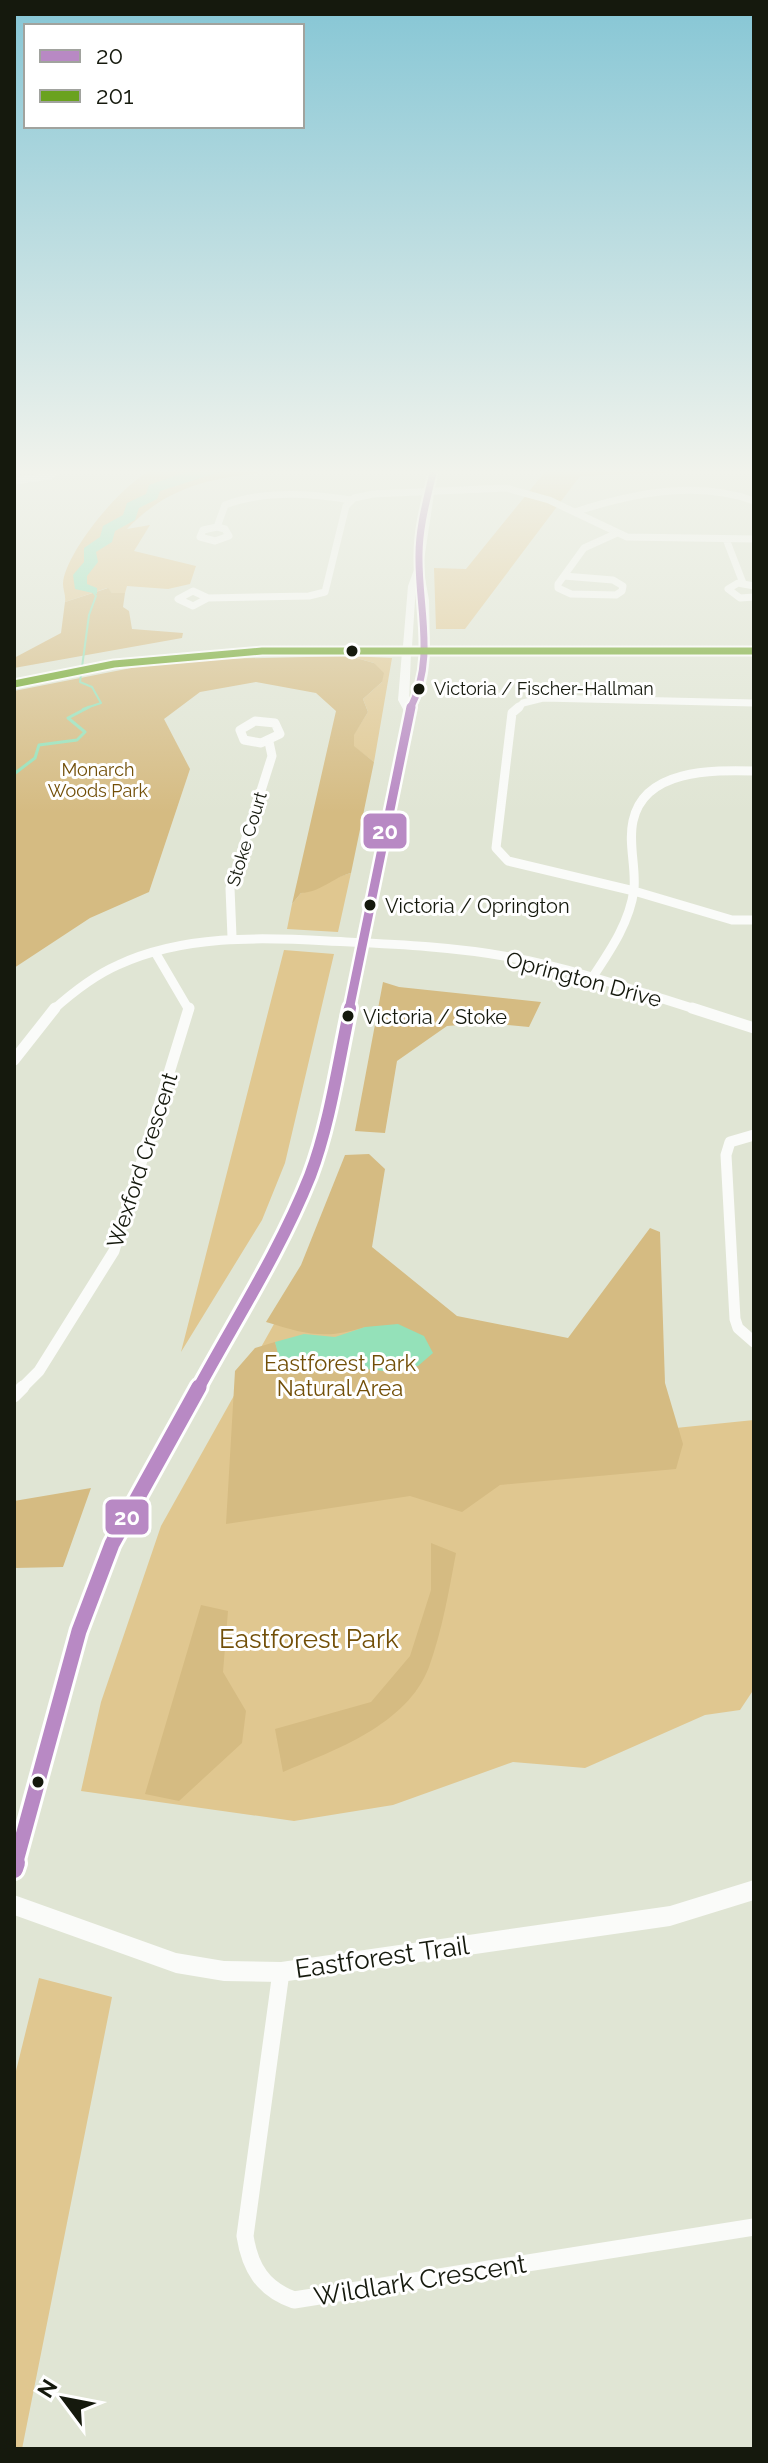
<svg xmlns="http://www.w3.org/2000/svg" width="768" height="2463" font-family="Raleway,sans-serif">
<rect width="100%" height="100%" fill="#e0e5d4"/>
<path fill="#e0c790" d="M259,468L252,469L259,473L333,468C254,476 186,467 127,529L150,525L134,551L196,566L190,584L168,589L127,586L125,593H112L107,588L65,602C66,595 63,590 63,584C64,553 129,473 159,468C191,463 227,468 259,468Z
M548,468H754V469L580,476L465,629H436L434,568L466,569Z
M349,656L392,658L374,762L353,746L354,734L368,712L363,699L382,682L374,663Z
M351,873L338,932L287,929L292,904L301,893C320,888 332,878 351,873Z
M284,950L334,954L285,1163L262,1220L181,1352Z
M330,1224L337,1274L656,1430L754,1420V1689L740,1710L705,1715L585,1768L513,1762L393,1805L294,1821L81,1791L101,1702L161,1526Z
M39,1978L112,1997L22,2449H14V2079Z"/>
<path fill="#d5bb82" d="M108,588L112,593H125L123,607L129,611L132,629L183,633L182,638L14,668V658L61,633L65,602Z
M349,656L374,663L384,673L382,682L363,699L368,712L354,735V746L374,762L351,873C332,878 321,892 301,893L292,904L336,711L316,693L256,682L200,692L164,719L190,769L149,892L90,918L14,968V691L172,660Z
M383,982L399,987L541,1002L529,1027L485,1023L447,1026L397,1061L385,1133L355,1131Z
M369,1154L385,1169L372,1247L457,1316L568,1338L650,1228L660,1232L665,1383L683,1444L676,1469L500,1485L462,1512L410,1496L226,1524L235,1371L255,1348L275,1342L280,1358L302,1360L365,1327C325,1340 305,1334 266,1322L301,1265L345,1155Z
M91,1488L63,1567L14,1568V1501Z
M431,1543L456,1553C449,1591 442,1631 429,1667C407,1725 335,1750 283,1772L275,1729L371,1702L410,1656L431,1590Z
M201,1605L228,1611L223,1672L246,1711L242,1743L179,1801L145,1794Z"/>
<path fill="#94e1b9" d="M398,1324L424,1336L433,1353L418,1366L383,1371L279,1358L275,1342L304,1334L335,1337L365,1327Z"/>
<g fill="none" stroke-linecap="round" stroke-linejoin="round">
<path stroke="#94e1b9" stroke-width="2" d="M83,709L101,703L92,687L80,682L89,615L96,596L92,591"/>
<path stroke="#94e1b9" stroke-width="3" d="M14,774L35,758L39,745L77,740L85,732L68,718L89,707"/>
<path fill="#94e1b9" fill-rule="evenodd" d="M232,468L160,491L157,499L139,508L135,520L115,531L112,542L96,552L98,562L87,576V584L97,588V594L75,589L73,575L84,562V548L100,537L103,526L123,515L127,503L146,494L149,485L194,469Z"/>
<path stroke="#fafbf9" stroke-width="7" d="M14,481L50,476L58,468
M575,512C629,494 699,480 754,501
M217,527L225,505C264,490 310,493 351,500
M217,527L225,529L229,536L215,541L200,537L203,530Z
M726,539L743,583
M564,576L613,580L623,586L622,591L616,595L571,594L558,588V584L584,548L617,533
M754,586L738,583L728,589L740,598L754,597
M193,591L208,598L193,606L178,599Z
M208,598L309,596L325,592L346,506L354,498L373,494L506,488L549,500L627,537L754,539
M517,709L523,703L543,698L754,703"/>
<path stroke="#fafbf9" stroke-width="9" d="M519,707L512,713L496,848L508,861L634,891L732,920H754
M255,721L275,723L280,734L261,743L244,740L240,730Z
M232,937L230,888L272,756L269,742
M155,952L189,1010
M592,978C610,951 630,922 634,889C636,866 628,843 633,821C644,769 712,770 754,771
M53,1010C73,992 93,976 118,965C182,935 259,937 328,941C389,944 450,946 510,957C574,969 637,991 698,1010"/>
<path stroke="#fafbf9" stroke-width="11" d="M692,1008L754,1028
M14,1060L55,1008
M754,1135L730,1142L726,1155L735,1319L738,1328L754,1342
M21,1389L39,1371L114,1251L189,1008"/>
<path stroke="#fafbf9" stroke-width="13" d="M14,1396L23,1387"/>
<path stroke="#fafbf9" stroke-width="17" d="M281,1972L245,2236C250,2268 263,2289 294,2300L754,2227"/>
<path fill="#fafbf9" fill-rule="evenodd" d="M754,1880V1900L670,1926L281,1982L224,1981L176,1973L14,1915V1895L176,1953L224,1961L281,1962L670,1906Z"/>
<path fill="#fafbf9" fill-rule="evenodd" d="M430,468H438L423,567L429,600L430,646L754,648V654L430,652C429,673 426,693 414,711L333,1126L317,1175L293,1230L119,1547L88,1631L24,1869L21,1876L14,1879V1834L70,1631L104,1544L279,1229L303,1175L319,1126L404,711L398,700L402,652C267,653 146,657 14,687V681C147,651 268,647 403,646L408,586L415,567ZM418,582L421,646H412L416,586ZM411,652H421L417,683L409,703Z"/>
<g stroke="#fff" stroke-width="11">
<path id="bus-1-far4" d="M410,709C436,659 418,608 419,555C419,525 428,496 434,468"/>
</g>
<g stroke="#fff" stroke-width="14">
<path id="bus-1-far3" d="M349,1010L411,707"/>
</g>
<g stroke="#fff" stroke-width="18">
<path id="bus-1-far2" d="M198,1389C236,1319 280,1251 310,1176C330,1123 338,1064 350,1008"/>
</g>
<g stroke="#fff" stroke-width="21">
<path id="bus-1-far1" d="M15,1865L79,1631L112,1544L199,1387"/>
</g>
<g stroke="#fff" stroke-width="24">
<path id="bus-1" d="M14,1869L16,1863"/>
</g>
<g stroke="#fff" stroke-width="11">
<path id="bus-2" d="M14,684L114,664L262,651H754"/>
</g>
<use href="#bus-1-far4" stroke="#b889c4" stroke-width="7"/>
<use href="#bus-1-far3" stroke="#b889c4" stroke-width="9"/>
<use href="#bus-1-far2" stroke="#b889c4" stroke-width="12"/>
<use href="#bus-1-far1" stroke="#b889c4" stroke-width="15"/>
<use href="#bus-1" stroke="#b889c4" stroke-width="18"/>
<use href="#bus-2" stroke="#6aa21f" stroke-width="7"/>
</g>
<linearGradient id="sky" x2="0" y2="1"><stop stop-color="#86c6d5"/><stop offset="0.58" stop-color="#f1f3ec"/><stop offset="1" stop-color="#f1f3ec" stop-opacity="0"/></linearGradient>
<rect width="768" height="813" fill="url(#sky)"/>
<g fill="#15190d" stroke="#fff" stroke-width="3">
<circle cx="352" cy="651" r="7"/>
<circle cx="419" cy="689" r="7"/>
<circle cx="370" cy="905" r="7"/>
<circle cx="348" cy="1016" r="7"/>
<circle cx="38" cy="1782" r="7"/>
</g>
<g text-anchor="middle" stroke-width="6" stroke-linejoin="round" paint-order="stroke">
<g font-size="18" fill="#15190d" stroke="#fff" text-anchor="start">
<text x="434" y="695">Victoria / Fischer-Hallman</text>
</g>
<g font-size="18" fill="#724f08" stroke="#fff">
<text x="98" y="776">Monarch<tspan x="98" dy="21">Woods Park</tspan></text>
</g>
<g font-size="18" fill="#15190d" stroke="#fff">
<text transform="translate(247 839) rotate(-73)" y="6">Stoke Court</text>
</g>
<g font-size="20" fill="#15190d" stroke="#fff" text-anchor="start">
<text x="385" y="913">Victoria / Oprington</text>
<text x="363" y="1024">Victoria / Stoke</text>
</g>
<g font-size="22" fill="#15190d" stroke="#fff">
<text transform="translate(584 979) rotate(15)" y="8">Oprington Drive</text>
<text transform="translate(142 1160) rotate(-72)" y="8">Wexford Crescent</text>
</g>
<g font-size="22" fill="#724f08" stroke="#fff">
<text x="340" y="1371">Eastforest Park<tspan x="340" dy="25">Natural Area</tspan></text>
</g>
<g font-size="26" fill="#724f08" stroke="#fff">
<text x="309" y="1648">Eastforest Park</text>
</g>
<g font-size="26" fill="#15190d" stroke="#fff">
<text transform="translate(382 1957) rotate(-8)" y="9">Eastforest Trail</text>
<text transform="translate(420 2280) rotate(-9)" y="9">Wildlark Crescent</text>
</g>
</g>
<g stroke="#fff" stroke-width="3">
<rect x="362" y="812" width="46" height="38" rx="8" fill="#b889c4"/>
<rect x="104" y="1498" width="46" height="38" rx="8" fill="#b889c4"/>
</g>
<g font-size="22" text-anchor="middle" font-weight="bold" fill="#fff">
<text x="385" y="839">20</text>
<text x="127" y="1525">20</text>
</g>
<rect width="768" height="2463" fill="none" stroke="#15190d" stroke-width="32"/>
<rect x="24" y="24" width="280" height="104" fill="#ffffff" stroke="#a1a39e" stroke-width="2"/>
<rect x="40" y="50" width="40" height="12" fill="#b889c4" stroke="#a1a39e" stroke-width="2"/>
<text x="96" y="64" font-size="24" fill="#15190d">20</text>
<rect x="40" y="90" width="40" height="12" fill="#6aa21f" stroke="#a1a39e" stroke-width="2"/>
<text x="96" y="104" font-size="24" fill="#15190d">201</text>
<g transform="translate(64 2399) rotate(302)" stroke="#ffffff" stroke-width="6" paint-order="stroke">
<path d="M0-6L14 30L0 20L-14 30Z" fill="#15190d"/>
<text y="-12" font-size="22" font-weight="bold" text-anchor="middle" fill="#15190d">N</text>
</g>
</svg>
